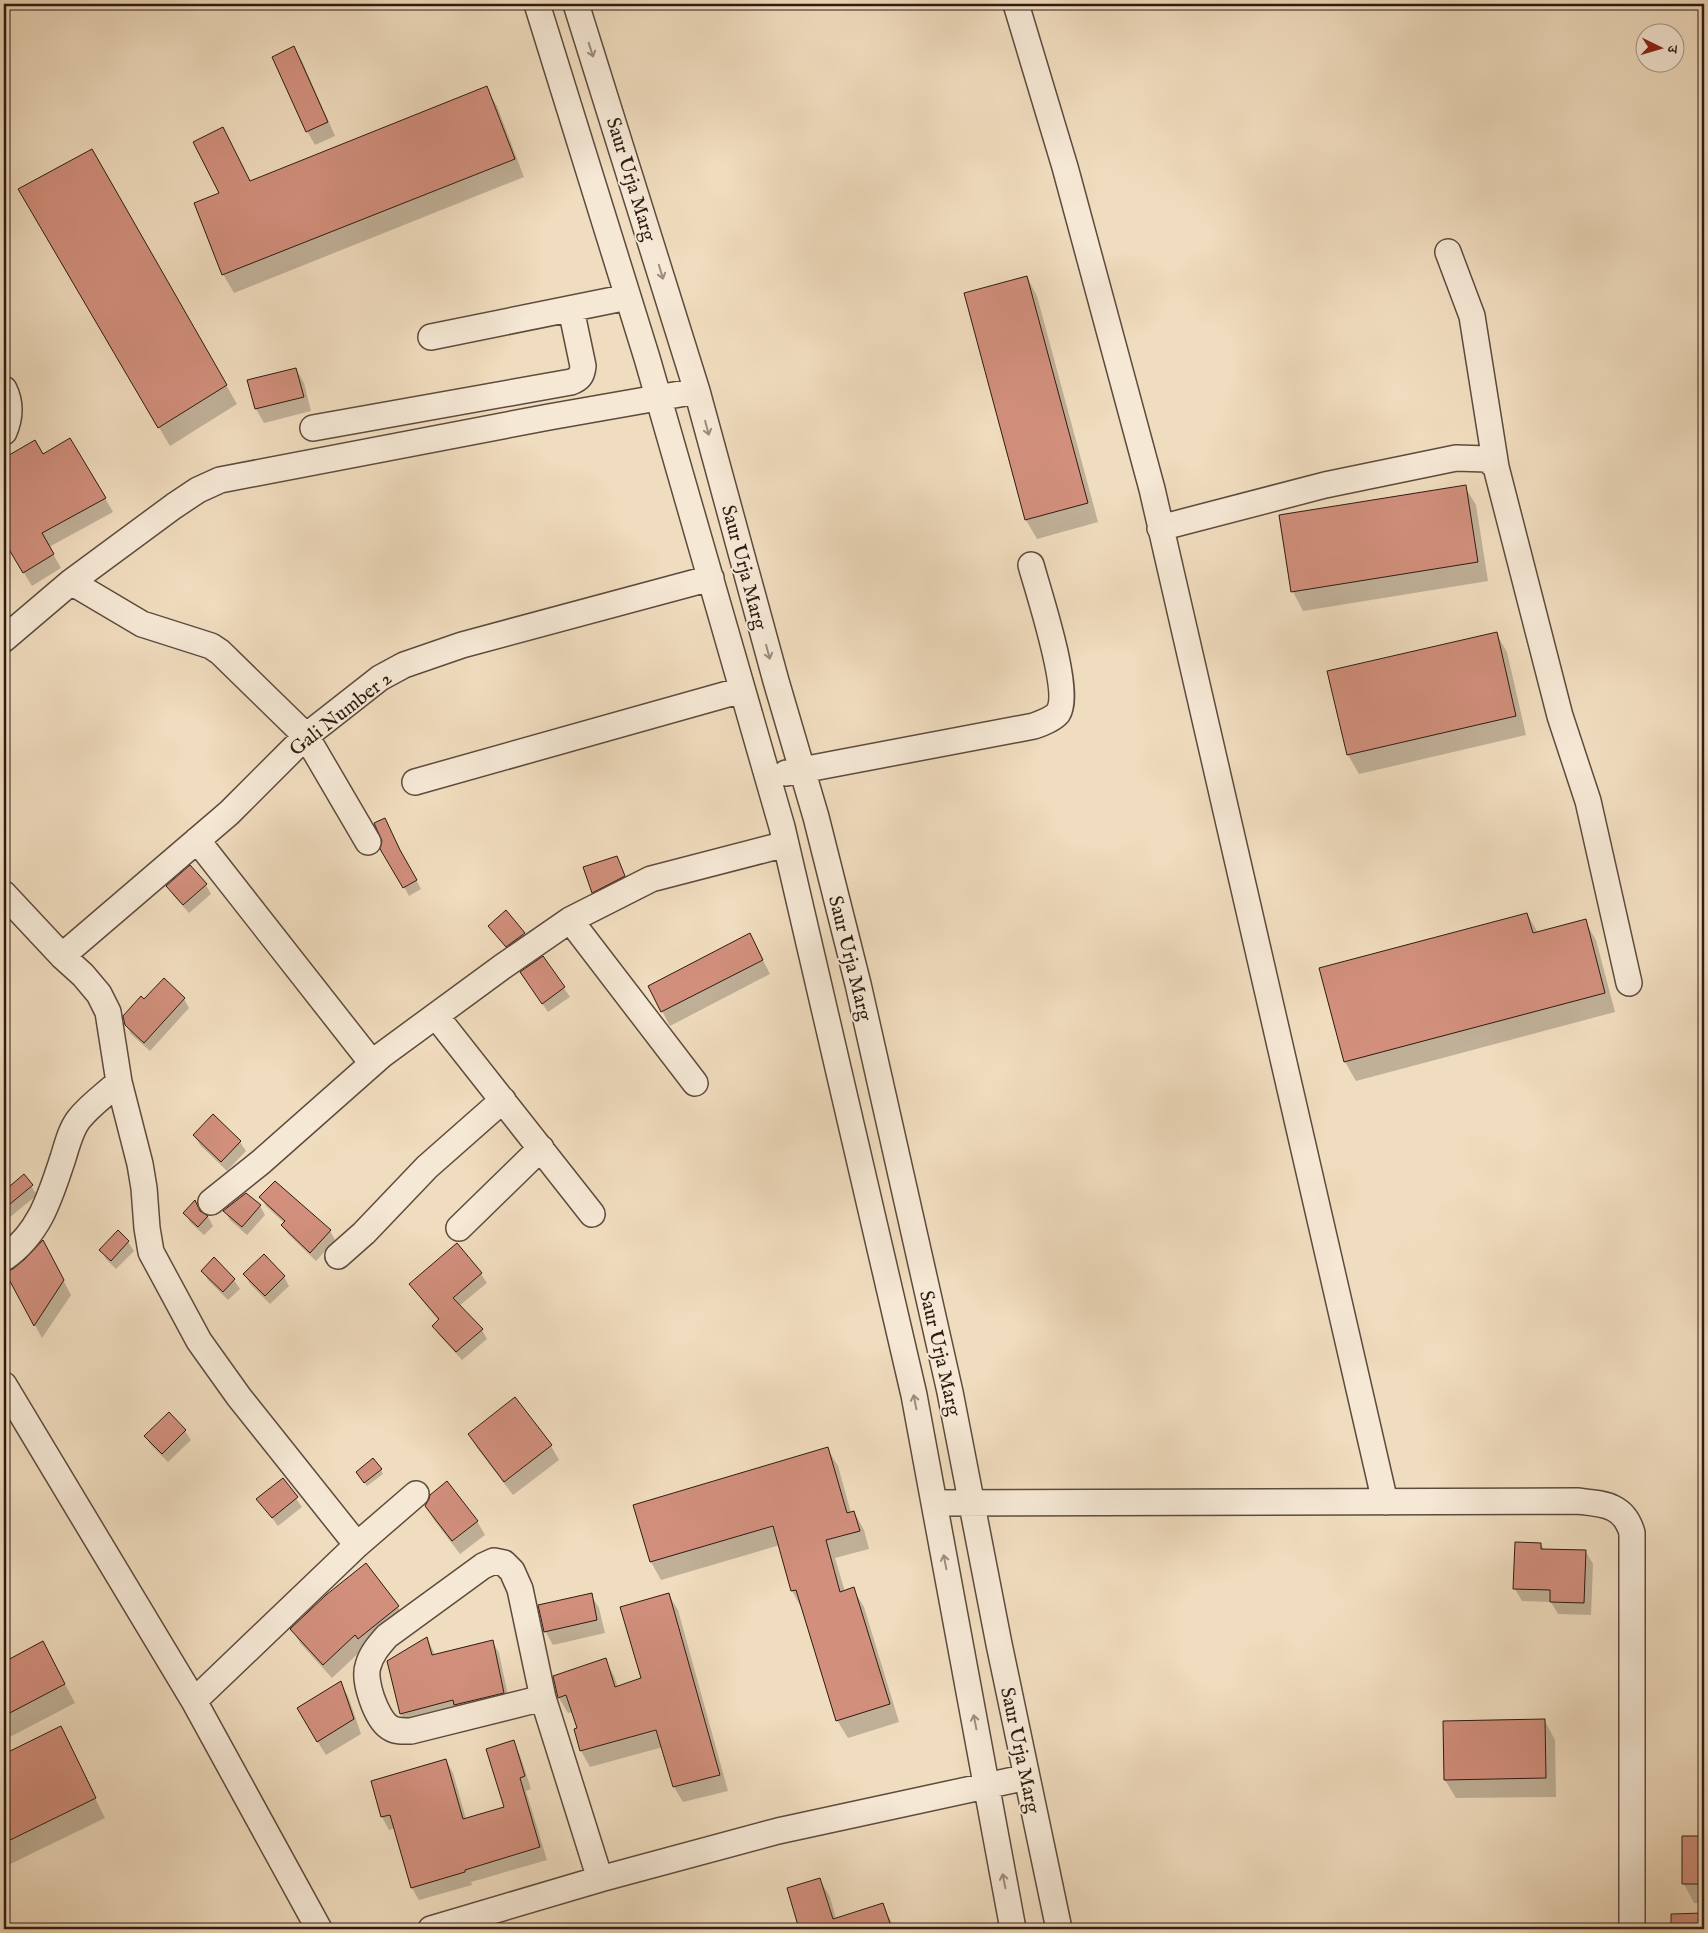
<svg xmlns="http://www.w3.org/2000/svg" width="1708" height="1933" font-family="'IM FELL English','Noto Serif Devanagari',serif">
<rect width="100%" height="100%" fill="#f0dcbe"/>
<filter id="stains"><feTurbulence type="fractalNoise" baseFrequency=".004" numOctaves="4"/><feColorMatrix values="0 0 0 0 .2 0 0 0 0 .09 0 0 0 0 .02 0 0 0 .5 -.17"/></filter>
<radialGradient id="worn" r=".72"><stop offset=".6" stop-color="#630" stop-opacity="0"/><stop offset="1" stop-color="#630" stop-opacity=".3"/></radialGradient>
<path fill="#0003" d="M294,48L302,61L335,136L315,145L307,131Z
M486,88L497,106L524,177L234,293L223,274L221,194L222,128L251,182Z
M91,151L237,404L170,446L20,190Z
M1027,277L1037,296L1098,522L1037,539L1026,520L966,293Z
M296,369L304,383L311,411L264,423L256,409L249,381Z
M35,442L43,456L105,498L113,512L49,547L61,568L32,586L4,540V459Z
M1465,487L1476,505L1488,581L1303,611L1293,592L1280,516Z
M1496,633L1507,652L1526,735L1359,774L1348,755L1329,672Z
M385,820L421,889L409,896L390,861Z
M617,857L629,886L598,901L593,892Z
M206,885L211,894L189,913L173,895L168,886Z
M506,912L529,943L512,955L490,926Z
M1527,914L1538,933L1585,921L1596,940L1615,1012L1356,1081L1345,1062L1321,969Z
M757,949L770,974L670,1026L649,987Z
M543,958L570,997L548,1012L521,973Z
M184,999L189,1008L150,1051L131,1034L126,1024L145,1001Z
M214,1116L240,1142L246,1151L227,1171L200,1145L195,1136Z
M24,1176L37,1195L4,1222V1193Z
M261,1197L330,1231L335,1240L316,1261L288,1234L282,1225L284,1223L266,1206Z
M195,1202L201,1213L208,1217L213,1226L204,1235L190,1222L185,1213Z
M260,1206L265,1215L247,1235L230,1220L225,1211Z
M118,1232L128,1242L134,1251L116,1269L106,1259L101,1250Z
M457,1245L481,1274L487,1283L459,1306L482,1330L487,1339L462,1360L439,1335L434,1326L439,1321L416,1293L410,1284Z
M50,1255L71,1295L42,1338L7,1273Z
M214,1259L234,1280L240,1289L228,1300L208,1280L203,1271Z
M245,1275L284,1277L289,1286L270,1304L250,1284Z
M515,1399L551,1446L559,1460L513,1495L477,1448L469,1434Z
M169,1413L185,1431L191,1440L168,1462L151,1445L145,1436Z
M827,1448L838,1466L851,1513L854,1512L864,1530L869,1549L835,1558L845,1592L853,1589L864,1607L899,1722L848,1738L837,1720L802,1609L792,1591L780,1545L661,1580L651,1562L634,1506Z
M381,1470L383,1474L367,1486L360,1476Z
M283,1480L302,1507L278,1526L258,1499Z
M426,1506L477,1521L485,1535L460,1554L434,1520Z
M1541,1544L1544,1550L1586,1552L1593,1564L1591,1615L1558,1614L1551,1602L1522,1601L1515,1589Z
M591,1595L599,1608L605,1633L553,1645L545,1631Z
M669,1595L678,1610L728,1791L683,1802L674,1787L663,1747L590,1767L581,1751L576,1729H579L573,1712L568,1713L559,1698L554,1676L605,1660L614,1676L618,1687L643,1679Z
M398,1607L406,1621L364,1648L332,1678L300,1643L292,1629Z
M427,1638L435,1655L492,1641L499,1653L510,1705L408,1726L401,1714L388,1662Z
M43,1643L75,1703L4,1740V1663Z
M340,1683L348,1696L361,1734L326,1755L306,1723Z
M1545,1721L1555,1740L1556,1797L1456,1798L1445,1780Z
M60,1728L105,1818L4,1867V1756Z
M513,1742L520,1755L531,1789L526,1791L547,1860L471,1882L472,1885L419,1900L412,1888L395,1828L389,1830L382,1817L372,1782L446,1760L453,1773L466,1819L506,1808Z
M1683,1838H1704V1903H1694L1684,1884Z
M820,1880L830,1897L836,1919L882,1904L895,1929H801L789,1889Z"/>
<path fill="#d18f7c" stroke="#2e1b12" d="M294,46L328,122L306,132L272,57Z
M487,86L515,159L222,275L194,203L219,193L193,142L223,127L250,181Z
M92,149L227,385L158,428L18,189Z
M1027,276L1088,503L1025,520L964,293Z
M296,368L304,397L255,409L247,380Z
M70,438L106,498L42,533L54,554L23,573L4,541V458L35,440L43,454Z
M1466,485L1478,562L1291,592L1279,515Z
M1497,632L1516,716L1347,755L1327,671Z
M385,818L400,850L417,880L403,888L380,849L382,841L374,823Z
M617,856L625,876L592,893L583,867Z
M190,865L207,884L183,905L166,886Z
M506,910L525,933L506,947L488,926Z
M1527,913L1533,933L1586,919L1605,993L1344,1062L1319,968Z
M750,933L763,960L661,1012L648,986Z
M543,956L565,987L542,1004L520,972Z
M164,978L185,998L144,1043L125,1025L123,1016L141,996L144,999Z
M213,1114L241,1141L221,1162L193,1135Z
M24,1174L33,1185L4,1209V1191Z
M275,1181L331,1230L310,1253L281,1225L285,1221L259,1197Z
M246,1193L261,1205L242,1227L223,1211Z
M195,1200L200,1211L208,1216L198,1227L183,1213Z
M118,1230L129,1241L111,1261L99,1250Z
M43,1240L64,1280L34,1326L5,1272L13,1269L25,1259Z
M457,1243L482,1273L453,1298L483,1329L456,1352L432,1326L439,1319L409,1284Z
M264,1254L285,1276L265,1296L243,1274Z
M214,1257L235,1279L223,1292L201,1271Z
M515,1397L552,1445L504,1482L468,1434Z
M169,1412L186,1430L162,1454L144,1436Z
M828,1447L847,1513L854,1511L860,1531L826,1540L840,1592L854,1587L890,1704L836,1721L796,1590L791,1591L773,1526L650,1562L633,1505Z
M373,1458L382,1469L364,1483L356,1472Z
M283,1478L298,1497L272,1518L256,1499Z
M447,1481L478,1521L452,1541L425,1506L429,1499L430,1495Z
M1515,1542L1541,1543V1549L1586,1550L1584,1603L1550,1602V1590L1513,1589Z
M366,1563L399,1606L358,1639L355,1635L323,1665L290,1629L326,1595Z
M592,1593L597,1620L544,1632L538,1605Z
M669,1593L720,1775L673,1787L656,1730L580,1751L574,1729L577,1728L566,1695L558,1698L553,1676L606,1658L615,1687L641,1678L620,1607Z
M427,1637L432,1655L493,1640L504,1693L454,1705L453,1700L400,1714L387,1661Z
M43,1641L65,1684L4,1716V1662Z
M341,1681L354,1719L317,1742L297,1708Z
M1545,1719L1546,1778L1444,1780L1443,1721Z
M61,1726L96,1798L4,1843V1754Z
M514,1740L525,1776L520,1778L540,1847L465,1870V1872L411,1888L390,1815L381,1817L371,1781L446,1759L463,1819L504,1807L486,1749Z
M1682,1836H1704V1884H1682Z
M820,1878L833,1919L883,1903L892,1929H799L787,1888Z
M1704,1913V1929H1671V1914Z"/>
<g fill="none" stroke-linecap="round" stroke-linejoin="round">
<g stroke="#5e4b3d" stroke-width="28">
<path id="minor" d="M537,4L647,358L782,827L914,1395L1013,1929
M576,4L697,391L776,681L816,817L858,984L950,1392L999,1644L1059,1929
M1016,4L1065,167L1152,489L1385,1502
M1448,252L1472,316L1496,467
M431,337L628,297
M4,389C11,403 10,418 4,432
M313,428L571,382C579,379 582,376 583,366L571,309
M1160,528L1325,485L1456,458L1487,459L1496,467L1560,716L1588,801L1629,983
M71,582L142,624L211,646L220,652L306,736L368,842
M4,639L71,582L174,506L198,490L220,480L549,417L697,391
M786,773L1034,726C1042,723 1053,719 1058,713C1072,692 1038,591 1031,565
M415,782L742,690
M197,840L372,1063
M4,894L62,956L83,975L99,994L108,1012L119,1082L140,1164L144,1188L147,1228L151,1252L199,1341L239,1397L357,1545
M570,920L695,1083
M62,956L229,813L306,736L380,678L404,665L462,645L711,578
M436,1016L592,1214
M211,1202L261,1162L382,1055L502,967L570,920L651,879L786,844
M459,1228L541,1148
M338,1256L364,1233L427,1167L503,1100
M4,1258C40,1233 50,1197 63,1158C67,1145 71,1129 79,1119C90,1105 106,1094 119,1082
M4,1385L194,1701L319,1929
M934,1503L1577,1501C1603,1504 1624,1504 1632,1533V1929
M543,1698L411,1731C403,1731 396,1732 389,1727C376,1718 363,1680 368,1666C371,1654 379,1645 387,1636L483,1566L494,1561L504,1563L512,1571L520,1589L543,1698L600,1879
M194,1701L357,1545L416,1494
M431,1929L600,1879L778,1831L1027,1777"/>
</g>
<use href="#minor" stroke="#f5e8d5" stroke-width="25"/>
</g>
<defs><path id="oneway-shaft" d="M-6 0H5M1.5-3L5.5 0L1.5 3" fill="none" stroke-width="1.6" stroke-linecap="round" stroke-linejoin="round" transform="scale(1.25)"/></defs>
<g stroke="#9b8c7d">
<use href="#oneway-shaft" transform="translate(591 50) rotate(72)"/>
<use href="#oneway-shaft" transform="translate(661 272) rotate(73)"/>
<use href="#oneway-shaft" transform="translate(707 428) rotate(75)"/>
<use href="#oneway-shaft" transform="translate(768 652) rotate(75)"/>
<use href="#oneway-shaft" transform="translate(915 1402) rotate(-101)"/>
<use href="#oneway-shaft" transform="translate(945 1562) rotate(-101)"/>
<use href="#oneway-shaft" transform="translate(975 1722) rotate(-101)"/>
<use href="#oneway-shaft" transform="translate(1004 1881) rotate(-101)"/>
</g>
<g text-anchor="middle" stroke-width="4" stroke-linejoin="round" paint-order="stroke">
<g font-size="20" fill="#2e1b12" stroke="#f5e8d5">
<text transform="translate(632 179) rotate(73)" y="7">Saur Urja Marg</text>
<text transform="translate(745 567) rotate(75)" y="7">Saur Urja Marg</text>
<text transform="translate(340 713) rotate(-38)" y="7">Gali Number 2</text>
<text transform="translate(851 958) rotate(76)" y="7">Saur Urja Marg</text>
<text transform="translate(941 1353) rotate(77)" y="7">Saur Urja Marg</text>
<text transform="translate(1021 1750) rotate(78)" y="7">Saur Urja Marg</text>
</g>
</g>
<rect width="1708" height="1933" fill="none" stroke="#f0dcbe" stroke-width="20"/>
<rect x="5" y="5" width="1698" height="1923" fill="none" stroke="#2e1b12" stroke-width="2.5"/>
<rect x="10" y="10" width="1688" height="1913" fill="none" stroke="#2e1b12"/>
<g transform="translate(1660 48) rotate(95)"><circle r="24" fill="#f5e8d5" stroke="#a59687"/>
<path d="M0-4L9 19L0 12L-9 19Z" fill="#8f2418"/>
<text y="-8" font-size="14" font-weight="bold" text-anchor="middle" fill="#2e1b12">उ</text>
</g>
<rect width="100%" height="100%" filter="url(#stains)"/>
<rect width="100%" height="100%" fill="url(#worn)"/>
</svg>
